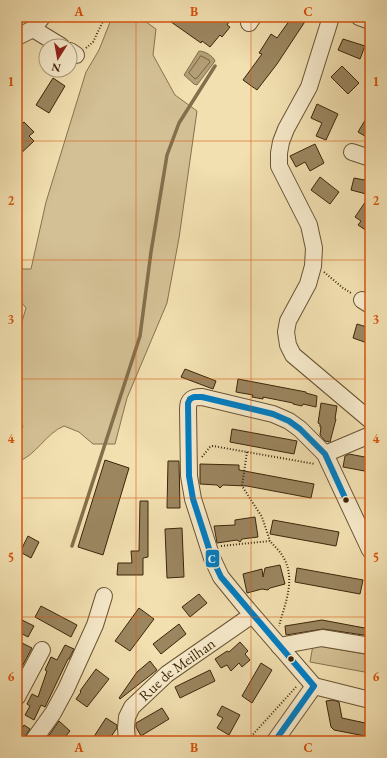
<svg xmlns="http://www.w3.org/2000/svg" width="387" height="758" font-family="'EB Garamond',serif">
<rect width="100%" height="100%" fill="#f2e0b1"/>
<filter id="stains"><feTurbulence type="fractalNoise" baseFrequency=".005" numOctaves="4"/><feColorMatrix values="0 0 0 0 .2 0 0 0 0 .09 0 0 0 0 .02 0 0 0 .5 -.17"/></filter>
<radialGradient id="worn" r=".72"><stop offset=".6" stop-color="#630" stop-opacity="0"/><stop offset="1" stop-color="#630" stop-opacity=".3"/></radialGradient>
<path fill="#d3c094" stroke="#88724e" d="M112,17H139L156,29L153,55L175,95L197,111L179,238L167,303L127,398L115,444H93L79,432L64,426C46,433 36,456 17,462V432L23,427L17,416V372L19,364L17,363V338L26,308L22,303H17V264L19,269H31L46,202L86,72L99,50Z
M313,645L370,655V673L310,662Z"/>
<path fill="#b4a078" stroke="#846f4c" d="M199,51C205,51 213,56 215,61L197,85L194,84L184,75Z"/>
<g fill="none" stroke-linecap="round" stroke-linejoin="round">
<path stroke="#786240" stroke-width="1" d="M201,56L209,60L210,62L197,78L195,79L189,73Z"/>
<path stroke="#846f4c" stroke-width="3.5" d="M72,546L140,336L151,252L167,155L179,123L215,66"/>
</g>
<path fill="#9b8660" stroke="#3d2509" d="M164,17H232L227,25L230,27L222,37L220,35L210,47L202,41L201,43Z
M292,17H301L306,20L277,64L257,90L243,80L262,54L259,53L271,34L277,38Z
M343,39L365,46L360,59L338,50Z
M342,66L359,83L348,94L331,77Z
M53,78L65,86L49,113L36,105Z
M317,104L338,114L326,140L316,136L322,123L311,118Z
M370,112V139L358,132Z
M24,122L34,132L29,136L34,141L17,157V128Z
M315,144L324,163L310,171L305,162L296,167L290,156Z
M320,177L339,192L330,204L311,190Z
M354,178L370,181V233L358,225L361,221L355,217L370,195L351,190Z
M357,324L370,328V344L353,338Z
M185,369L216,381L213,389L181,377Z
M238,379L306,392V393L317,396L316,407L303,404L302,406L293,404V403L263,397V399L252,397L253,395L236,392Z
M321,403L337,406L335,419H336L330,442L325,441L320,435L321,427H320V424L318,423Z
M232,429L297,441L294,454L230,442Z
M349,454L370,458V472L343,467L345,456Z
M105,460L129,468L103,555L78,547Z
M168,461H179L180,508H167Z
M200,464L239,465V470L314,484L311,498L247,486L223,485L220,488L217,485L200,484Z
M140,501H148V557L143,558V575H117L118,563H132L131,551H139Z
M255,517L258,537L242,539L240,542L237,540L217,543L214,526L235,525V520Z
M273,520L339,532L336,546L270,534Z
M182,528L184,577L167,578L165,529Z
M28,536L39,542L31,558L20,552Z
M280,565L285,584L270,588L268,590L262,589L247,593L243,574L262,569L263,577L265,568Z
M297,568L363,580L360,594L295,582Z
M199,594L207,603L190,617L182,607Z
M41,606L77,625L71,637L35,617Z
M139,608L154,619L130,651L115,641Z
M22,620L34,626L28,637L17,631Z
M322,620L370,629V636L323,629L286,635L285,626Z
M179,624L186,634L161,654L153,644Z
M20,642L32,648L17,676V648Z
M240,642L248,651L245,654L250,660L242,667L239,663L231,671L227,665L221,668L215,659L227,651L229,652Z
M65,645L74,649L69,659H68L45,707L41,705L34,720L25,715L30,706L27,704L32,694L38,697L47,671L45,670L51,657L57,660Z
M150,661L157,670L120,699L119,698L137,672Z
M261,663L272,670L252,703L242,696Z
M96,669L109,679L87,707L76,699L81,692L80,691Z
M210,670L215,681L180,698L175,687Z
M333,700L339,702L342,718L370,724V737L334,730L331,727L326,701Z
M222,706L240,715L229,735L217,728L223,718L217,715Z
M162,708L169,719L141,736L136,727V723Z
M106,718L117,725V728L108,741H91Z
M59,721L70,731L62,741H45Z
M24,725L30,729L25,736L24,741H17V735Z"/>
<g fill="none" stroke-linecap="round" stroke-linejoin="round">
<g stroke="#6a5433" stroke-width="18">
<g id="minor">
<path d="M331,17L309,87L286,129L281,142L279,153V166L309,225L314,248L313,266L308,284L288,321L286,332L288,345L293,355L370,420"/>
<path d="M359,17L370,21"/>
<path d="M249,23L253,17"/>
<path d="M33,29L42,17"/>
<path d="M17,37L33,29L61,46"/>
<path d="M70,51L76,55"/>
<path d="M352,152L370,158"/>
<path d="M362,300L370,305"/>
<path d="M325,454L370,435"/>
<path d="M279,646L322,638L370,646"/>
<path d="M314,686L243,604L221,577L212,558L193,499L189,476L188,409C188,399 192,397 202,397L273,414L289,421L300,429L325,454L370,550"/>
<path d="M314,686L370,700"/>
<path d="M17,697L42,650"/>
<path d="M33,741L53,713L66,689L95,625L104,596"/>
<path id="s1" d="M127,741L126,728L127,717L132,707L167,674L252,615"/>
<path d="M275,741L314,686"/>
</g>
</g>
<path stroke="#3d2509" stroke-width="2" stroke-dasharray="1 2" stroke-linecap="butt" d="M86,48L93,42L105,17
M324,272L343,288L351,293
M247,452L242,486L262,517L270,541
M202,457L210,447L213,446L315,464
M221,546L270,541C274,546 279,550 282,555C297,578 285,603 279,626
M247,741L296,687"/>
<use href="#minor" stroke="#f7ebcc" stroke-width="16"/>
<g stroke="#f7ebcc" stroke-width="9">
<path id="bus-1" d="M190,399L188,403L189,476L193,499L212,558L221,577L314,686
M190,399L194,397H202L273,414L289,421L300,429L325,454L346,500
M275,741L314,686"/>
</g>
<use href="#bus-1" stroke="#007ec5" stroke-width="6"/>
</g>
<path fill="none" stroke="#d7540c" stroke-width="1" stroke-opacity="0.55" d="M136,17V741M251,17V741M17,141H370M17,260H370M17,379H370M17,498H370M17,617H370"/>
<g fill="#3d2509" stroke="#f7ebcc" stroke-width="1.5">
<circle cx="346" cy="500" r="3.5"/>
<circle cx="291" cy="659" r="3.5"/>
</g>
<g text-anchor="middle" stroke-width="3" stroke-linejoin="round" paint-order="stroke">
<g font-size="15" fill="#3d2509" stroke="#f7ebcc">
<text dy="5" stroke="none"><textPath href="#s1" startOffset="94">Rue de Meilhan</textPath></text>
</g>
</g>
<rect stroke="#f7ebcc" stroke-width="1.5" x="205" y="549" width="15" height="19" rx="4" fill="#007ec5"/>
<g font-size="11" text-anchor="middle" font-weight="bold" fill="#fff">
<text x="212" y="563">C</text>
</g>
<rect width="387" height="758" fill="none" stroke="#f2e0b1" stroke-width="44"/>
<g transform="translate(58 58) rotate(191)"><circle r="19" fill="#f7ebcc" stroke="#ad9c7e"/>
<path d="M0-3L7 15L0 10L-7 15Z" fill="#8f2418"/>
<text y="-6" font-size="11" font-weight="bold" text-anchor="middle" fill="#3d2509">N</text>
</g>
<rect x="22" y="22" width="343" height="714" fill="none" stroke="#d7540c" stroke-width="1.5"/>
<g font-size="13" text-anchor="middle" font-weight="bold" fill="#d7540c">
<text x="79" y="16">A</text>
<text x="194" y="16">B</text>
<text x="308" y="16">C</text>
<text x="11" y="86">1</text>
<text x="376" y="86">1</text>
<text x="11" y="205">2</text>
<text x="376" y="205">2</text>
<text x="11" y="324">3</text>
<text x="376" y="324">3</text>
<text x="11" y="443">4</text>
<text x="376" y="443">4</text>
<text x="11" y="562">5</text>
<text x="376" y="562">5</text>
<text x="11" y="681">6</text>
<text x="376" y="681">6</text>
<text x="79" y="752">A</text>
<text x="194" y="752">B</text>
<text x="308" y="752">C</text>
</g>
<rect width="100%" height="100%" filter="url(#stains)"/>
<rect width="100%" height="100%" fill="url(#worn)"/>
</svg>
